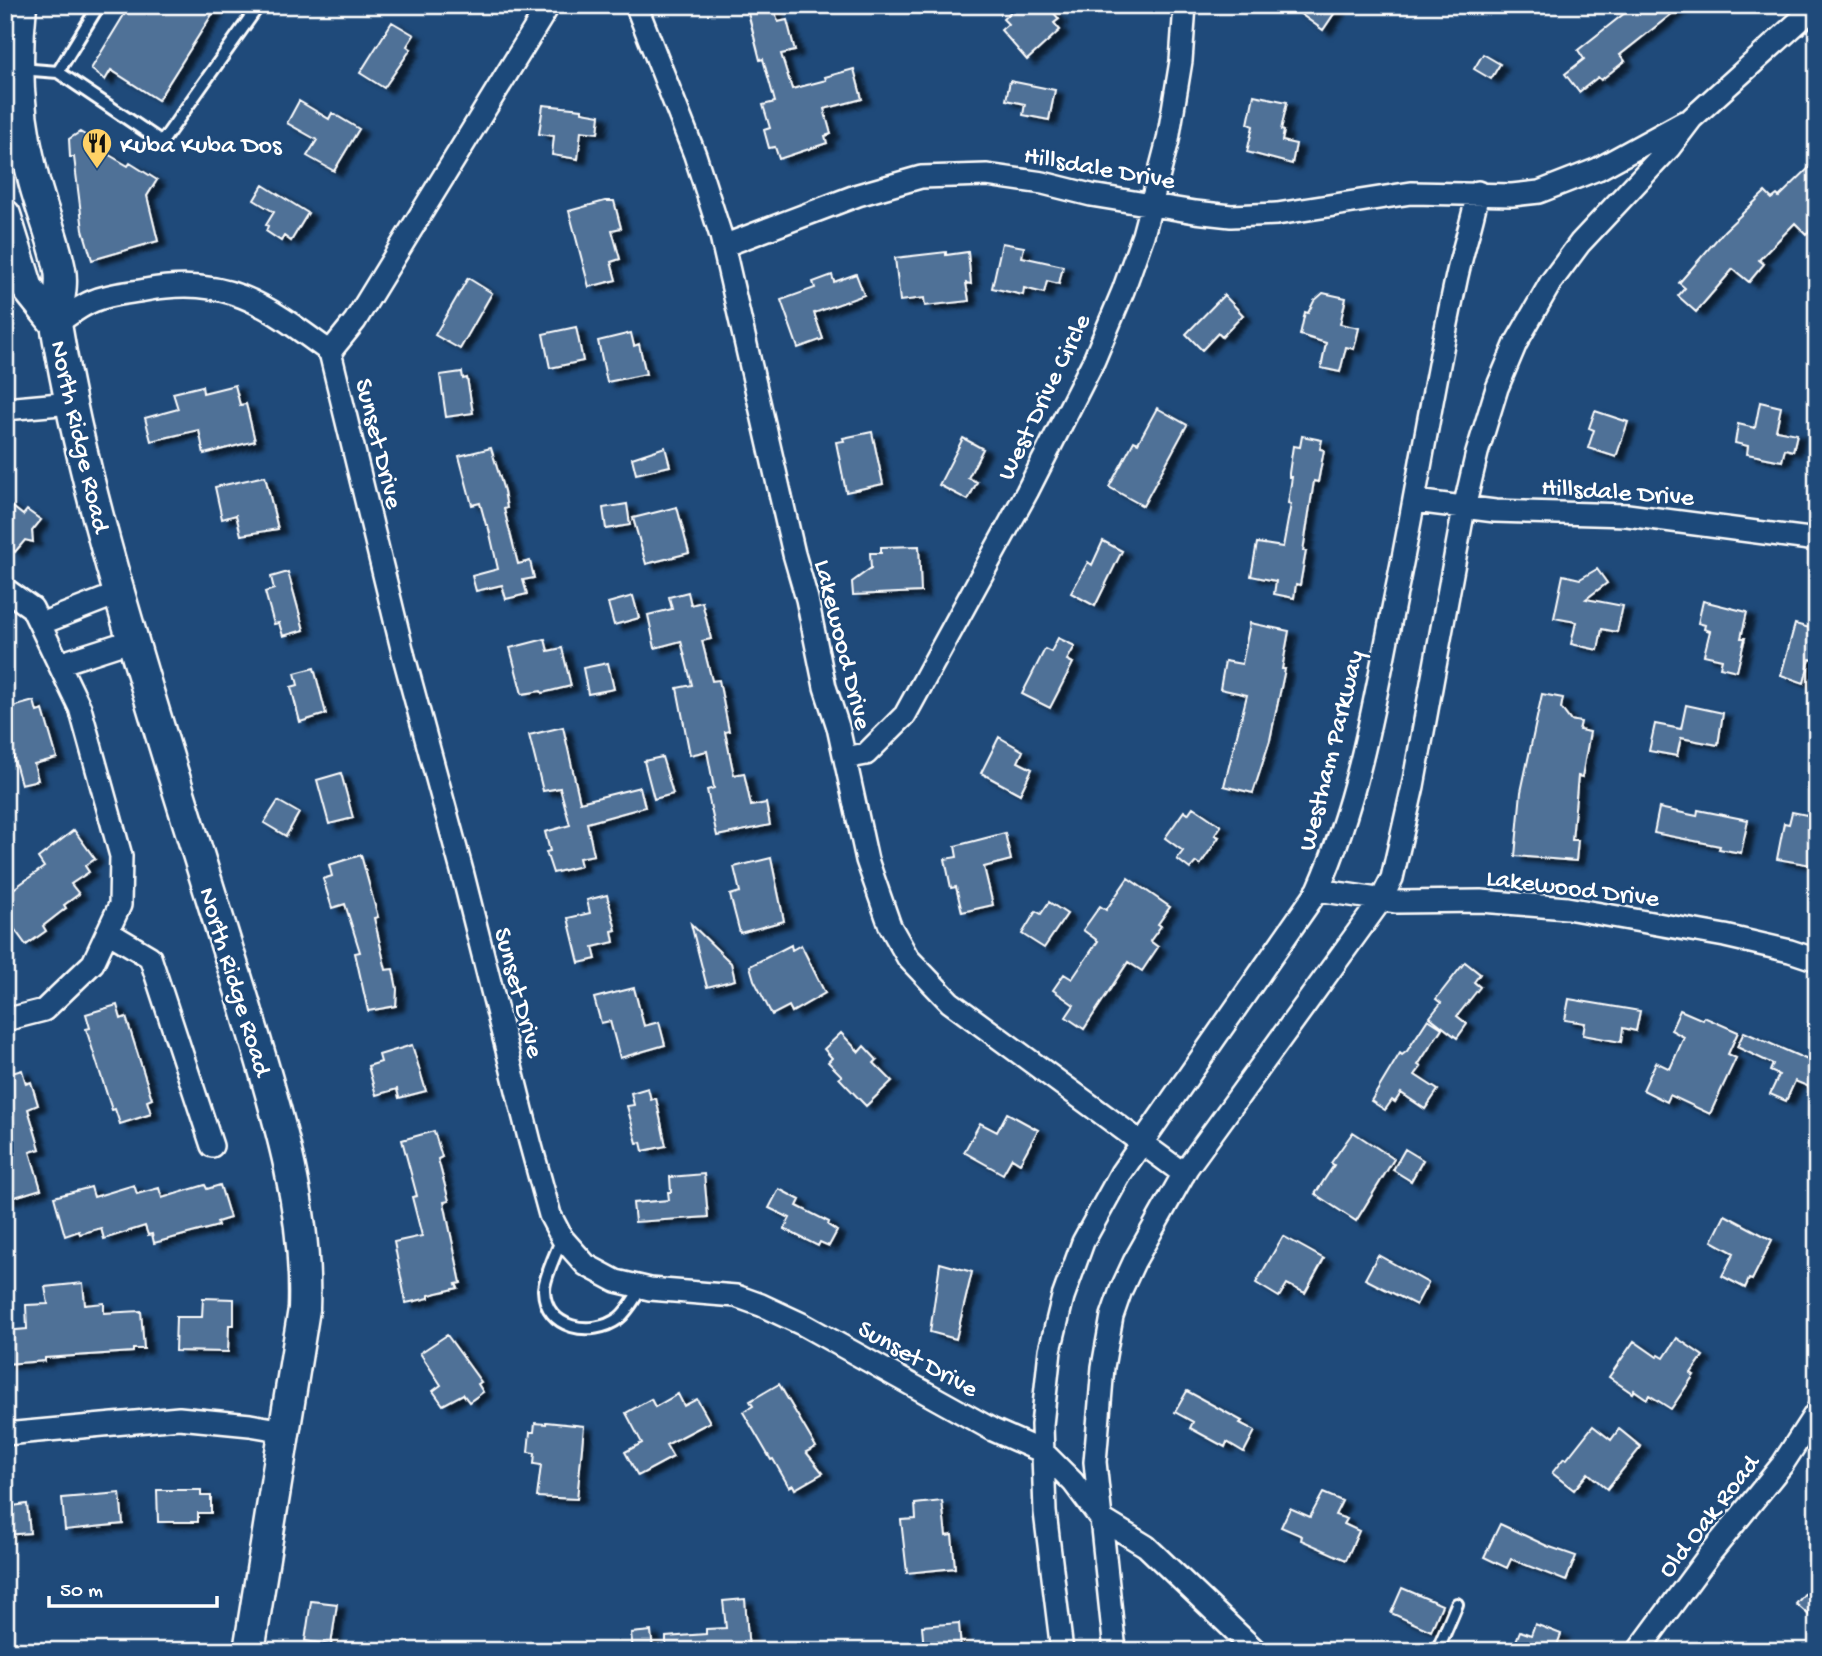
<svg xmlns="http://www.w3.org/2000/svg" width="1822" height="1656" font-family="'Gochi Hand',sans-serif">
<defs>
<filter id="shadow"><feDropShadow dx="8" dy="4.5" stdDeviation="2" flood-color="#0009"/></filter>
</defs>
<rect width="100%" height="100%" fill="#1f4a7a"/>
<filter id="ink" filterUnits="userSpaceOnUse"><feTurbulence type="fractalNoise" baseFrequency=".0143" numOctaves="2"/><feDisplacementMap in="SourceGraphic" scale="14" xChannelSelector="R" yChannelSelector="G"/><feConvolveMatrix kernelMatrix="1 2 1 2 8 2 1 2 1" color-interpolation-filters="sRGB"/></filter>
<g filter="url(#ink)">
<path fill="#507197" stroke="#fff" stroke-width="2" filter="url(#shadow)" d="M130,5H218L158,100L111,70L105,80L91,69Z
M746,5H773L778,22L787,20L795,51L781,54L792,89L826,80L825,77L854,69L862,99L824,109L831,134L825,136L827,143L779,159L775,147L769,148L764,130L770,128L763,105L775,102L763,59L760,60Z
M1018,5H1047L1059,19L1054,23L1060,30L1027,60L1001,30L1008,24L1003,19Z
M1288,5H1340L1323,30Z
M1635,5H1683L1620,55L1625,61L1601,80L1598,77L1579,92L1565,74L1584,59L1578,50Z
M392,22L414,35L407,46L411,49L384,88L360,73Z
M1483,54L1500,64L1491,79L1474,69Z
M1010,81L1055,90L1049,120L1023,115L1025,104L1006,100Z
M1254,95L1287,102L1281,130L1284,131L1282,141L1296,144L1292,164L1247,152L1253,126L1248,124Z
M299,101L329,119L332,113L359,129L334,171L307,156L317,140L287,123Z
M543,105L582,109V112L600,115L598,133L581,131L578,159L552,155L554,136L539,134Z
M80,132L97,142L94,146L128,166L130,163L157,180L147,196L158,241L92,260L83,230L74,157H70L69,139Z
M1817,160V196L1810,202L1817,208V223L1806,234L1795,223L1759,260L1764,264L1749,282L1733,269L1696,312L1678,296L1685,288L1679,283L1724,231L1765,192L1772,199L1777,195L1779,197Z
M263,185L308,213L291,241L284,236L281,241L266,231L268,226L266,225L274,212L254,200Z
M605,201H614L621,228L612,230L620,259L611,262L616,280L589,287L569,211Z
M1002,243L1024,247L1022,257L1063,266L1059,284L1047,281L1044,293L1024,288L1023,295L992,288Z
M946,252V255L968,252L971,284L966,283L969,301L925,306L924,298L900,301L895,258Z
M856,274L864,295L814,313L823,339L798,348L781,300L815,288L813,282L832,275L834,282Z
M468,278L492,293L460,349L435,335Z
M1323,293L1346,298L1340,324L1359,328L1354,349L1346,347L1340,372L1321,368L1326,343L1300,335L1305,312L1308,313L1314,301Z
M1224,295L1243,315L1222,337L1218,333L1202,350L1186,334Z
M576,327L583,361L550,368L543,334Z
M631,333L634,346L639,344L646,374L607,382L598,341Z
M462,372L463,379L467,378L473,413L446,417L440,375Z
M235,385L240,405L246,404L255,441L204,454L199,430L151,441L145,418L178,409L173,393L202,386L203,393Z
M1760,402L1781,407L1776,430L1797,434L1793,451L1785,449L1782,461L1747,454L1748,446L1735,443L1738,424L1755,428Z
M1157,408L1187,425L1143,506L1109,487L1134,441L1138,443Z
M1595,411L1628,422L1616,457L1588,448L1594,430L1589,428Z
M872,432L883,484L846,492L836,442L844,441L843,438Z
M1302,436L1322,440L1320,449L1324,450L1318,482L1314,481L1303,551H1306L1300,585L1296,584L1294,598L1274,594L1276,581L1251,576L1257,543L1283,547L1291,504L1288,503L1292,477H1289V473L1293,446L1300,447Z
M963,438L983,449L968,478L977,482L968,500L939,485Z
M665,447L670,466L636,474L632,458Z
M491,448L504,491L507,508L504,509L518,564L530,561L534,578L523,580L527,594L506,599L502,585L476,591L472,576L498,569L488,525H486L480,503L472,505L459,456Z
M265,476L278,529L241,535L236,515L222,519L215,487Z
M5,501L23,515L27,510L41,520L32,531L33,542L25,540L15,552L5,543Z
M627,504L630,525L606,529L603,508Z
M677,507L689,553L646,564L633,518Z
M1103,541L1122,551L1095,606L1071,593L1088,562L1092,565Z
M919,546L921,592L853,595L852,582L871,568L870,553H881V547Z
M1597,569L1607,583L1586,599L1623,606L1617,632L1602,629L1598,650L1571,644L1576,622L1554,618L1563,575L1580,579Z
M288,572L304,630L283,636L279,623L274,624L265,592L274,589L271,577Z
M688,592L691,605L702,602L711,639L702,641L712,681L719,680L729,731L725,732L734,775L744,773L751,806L766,803L770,825L717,836L707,790L714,788L707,751L690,755L677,688L692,685L681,641L655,648L648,615L672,609L669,597Z
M633,596L639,618L614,625L608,603Z
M1703,601L1747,612L1741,638H1745L1737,671L1720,667L1722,659L1704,655L1710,631L1704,629L1705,625L1698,623Z
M1250,623L1289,631L1282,669H1285L1270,740L1253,793L1224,786L1247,695L1220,689L1225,661L1242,664Z
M1795,624L1817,630V661L1810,659L1804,683L1781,675Z
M1058,638L1075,646L1067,660L1073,663L1050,708L1022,694L1045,649L1051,652Z
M545,639L548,651L562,648L571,686L542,693L541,691L522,694L510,648Z
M608,663L614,689L588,694L583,668Z
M314,668L326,714L300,722L291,687L298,685L295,673Z
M1542,694L1563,698L1561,708L1570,720L1581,722L1579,730L1590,732L1582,777L1578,776L1572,840H1578L1576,861L1515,856L1521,792Z
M34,701L37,712L43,710L57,758L34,764L38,780L21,784L5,727V709Z
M1686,705L1723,713L1718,745L1681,738L1677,756L1649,751L1655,724L1681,729Z
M563,727L580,802L640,787L645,807L587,823L594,855L579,858L581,866L553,873L546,852L550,851L545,832L570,825L560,788L543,791L529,735Z
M999,737L1023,751L1018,762L1032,769L1020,794L981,773Z
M662,757L673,794L654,799L644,761Z
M341,773L353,818L329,824L317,780Z
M278,801L299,813L286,836L264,823Z
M1193,807L1221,826L1215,835L1219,837L1200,865L1196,862L1190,869L1177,859L1183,851L1165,838L1184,811L1188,814Z
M1659,808L1697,816L1698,810L1748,820L1741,853L1719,849L1720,846L1654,833Z
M1792,812L1817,817V866L1777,859L1784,823L1789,824Z
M74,830L95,859L85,866L89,872L71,884L79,894L64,905L66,908L43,926L46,931L26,945L5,916V895L44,867L38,858Z
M1005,833L1011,860L984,867L993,905L962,912L956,887L951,888L945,859L957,857L955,846Z
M361,855L378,917L374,918L386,970L393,969L397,989L396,1006L368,1011L355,953L360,952L345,904L332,908L323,879L332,876L329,865Z
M771,858L784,921L740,933L730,895L740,892L734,867Z
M1128,878L1170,907L1158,924L1161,926L1150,941L1158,947L1142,971L1128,962L1084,1029L1066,1017L1074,1005L1053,990L1064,974L1072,979L1098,941L1083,930L1100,906L1106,910Z
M607,895L616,930L612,931L614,942L593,947L596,959L579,963L568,918L590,913L587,900Z
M1049,902L1067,914L1044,948L1022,934L1036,911L1041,914Z
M691,924L731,963L735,980L707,987Z
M791,945L792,950L801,945L825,993L792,1012L789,1006L772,1015L754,980L750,966Z
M1465,962L1480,974L1474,982L1480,987L1457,1016L1467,1024L1457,1038L1430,1017L1441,1003L1436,999Z
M634,988L644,1026L659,1022L665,1045L620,1058L610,1021L601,1023L594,998Z
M1569,999L1640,1011L1636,1031L1623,1028L1621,1042L1583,1035L1585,1023L1565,1020Z
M117,1005L121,1019L126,1017L152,1099L147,1101L151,1114L120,1124L115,1109L112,1110L86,1029L90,1028L86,1014Z
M1680,1010L1703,1020L1704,1017L1738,1032L1728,1054L1736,1058L1710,1114L1670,1095L1667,1102L1643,1090L1656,1062L1670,1069L1684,1037L1671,1030Z
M1428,1019L1442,1028L1418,1065L1421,1067L1415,1075L1438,1090L1425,1109L1401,1093L1395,1102L1392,1100L1385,1110L1371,1101L1400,1053L1402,1055L1407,1051Z
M1744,1032L1817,1064V1077L1812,1088L1795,1081L1786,1101L1770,1094L1779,1075L1770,1071L1773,1064L1737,1047Z
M841,1033L859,1052L864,1046L877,1060L874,1063L892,1081L866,1106L839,1078L842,1076L828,1062L832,1058L824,1049Z
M412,1045L426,1091L399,1098L397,1089L376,1095L368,1066L381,1062L379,1055Z
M22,1070L26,1084L31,1082L38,1105L28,1109L40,1149L30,1152L41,1189L5,1200V1075Z
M648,1088L651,1100L656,1098L666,1146L643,1151L641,1142L637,1143L627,1106L634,1105L631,1093Z
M1007,1113L1038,1130L1020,1163L1012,1158L1003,1174L964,1152L980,1123L997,1132Z
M434,1131L442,1157L438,1159L449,1201L444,1202L461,1283L456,1284L458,1288L429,1295V1298L406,1303L394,1242L422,1236L412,1197L417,1196L402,1140Z
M1353,1132L1394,1159L1356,1221L1315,1194L1334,1165L1331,1163Z
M1405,1149L1423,1160L1411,1181L1393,1170Z
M704,1174L708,1217L635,1222L633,1203L669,1200L668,1192H671L670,1177Z
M134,1185L137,1194L159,1188L162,1198L205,1185L207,1189L220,1185L230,1218L217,1222L218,1226L154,1243L152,1234L148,1235L145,1226L104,1239L101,1228L80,1234L79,1231L65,1236L54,1197L91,1187L94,1197Z
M779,1189L800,1200L797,1206L829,1222L828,1225L837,1231L829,1246L820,1242L818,1246L784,1229L790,1218L769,1208Z
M1725,1215L1772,1240L1752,1280L1749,1279L1745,1288L1722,1276L1734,1253L1712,1241Z
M1283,1236L1324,1259L1305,1293L1287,1284L1279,1297L1256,1283Z
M1378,1255L1428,1283L1416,1305L1365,1279Z
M940,1263L972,1272L956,1339L930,1332Z
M83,1283L85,1305L104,1303V1313L141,1311L144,1349H133V1352L45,1358V1361L5,1364V1331L27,1329L26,1305L48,1304L45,1287Z
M203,1298L234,1299V1325H229L228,1352L175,1351L176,1317H202Z
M447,1335L481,1382L478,1384L483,1392L469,1402L463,1394L443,1405L433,1391L441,1385L420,1353Z
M1677,1338L1703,1356L1691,1373L1694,1375L1671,1409L1649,1395L1647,1399L1634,1390L1632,1393L1609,1377L1634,1341L1657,1357L1659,1355L1664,1358Z
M779,1384L816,1447L806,1452L823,1473L795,1489L793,1485L789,1487L773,1459L771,1460L743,1412L753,1406L750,1401Z
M1187,1391L1242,1421L1240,1423L1255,1431L1244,1452L1227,1442L1225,1447L1190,1428L1193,1422L1175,1412Z
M678,1394L684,1406L697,1399L710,1422L666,1445L673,1457L638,1476L625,1452L642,1443L626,1413L651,1399L655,1407Z
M546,1422L584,1426L577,1499L537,1497L541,1465L534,1464L535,1453L528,1452L530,1432H534L535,1423L546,1424Z
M1593,1426L1611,1440L1619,1429L1641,1447L1607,1489L1588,1473L1574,1490L1552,1473L1564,1458L1566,1460Z
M157,1490H201V1496H211V1513H198V1522H158Z
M120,1493L123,1524L65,1530L62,1498Z
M1323,1493L1342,1501L1335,1515L1347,1519L1344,1524L1359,1531L1346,1560L1301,1540L1302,1536L1281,1527L1290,1508L1310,1517Z
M942,1501L946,1536L952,1535L955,1568L907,1573L901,1520L916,1519L915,1504Z
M27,1504L30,1533L5,1535V1507Z
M1500,1524L1547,1546L1576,1556L1566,1581L1511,1559L1507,1568L1484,1557Z
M1817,1579V1622L1796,1604Z
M1402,1588L1442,1605L1431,1631L1391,1613Z
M745,1599L749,1651H666V1637L706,1634V1629L726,1628L723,1601Z
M311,1601L337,1604L331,1645L305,1641Z
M959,1623L961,1651H924L922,1626Z
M1535,1624L1561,1634L1557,1645L1567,1649V1651H1512L1520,1631L1531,1635Z
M651,1631L653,1651H633L631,1633Z"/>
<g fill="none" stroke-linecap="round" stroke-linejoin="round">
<g stroke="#fff" stroke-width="16">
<path id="service" d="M20,69L58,72L99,5
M58,72L162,142L259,5
M562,1238C557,1251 544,1278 544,1290C545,1329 592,1338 619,1318C628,1311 635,1297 642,1287
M1437,1651L1457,1604"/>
</g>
<g stroke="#fff" stroke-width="26">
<path id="minor" d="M636,5L695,155L721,236L794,554L807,599L825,687L838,727L867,860L890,926L908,958L950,1002L1184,1174
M723,246L858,195L921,177L987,175L1043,183L1091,195L1195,212L1231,216L1277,214L1411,193L1512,195L1539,192L1598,169L1684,122
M56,324C68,316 80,306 93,301C109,294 128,293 145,290C228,275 266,305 330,352
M330,352L404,657L462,871L530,1142L550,1215L562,1238L586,1265L616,1281L650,1289L736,1296L761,1305L804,1325L993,1430L1043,1452L1073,1482L1100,1518L1146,1546L1256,1651
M330,352L355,321L549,5
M5,409L71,403
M1415,501L1495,511L1627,515L1817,540
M5,589L32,608L80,708L121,856L120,905L93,963L44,1010L5,1020
M40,624L120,593
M59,664L133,640
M845,758L866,754L905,715L1027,492L1094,360L1123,291L1143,235L1151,205L1168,140L1181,61L1185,5
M1318,890L1397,902L1481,901L1567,908L1725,936L1790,951L1817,960
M108,932L150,957L212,1146
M5,1434L179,1418L250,1425L285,1431
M1062,1651L1045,1512L1042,1425L1050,1350L1063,1297L1083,1242L1121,1173L1318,890C1360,796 1376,693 1396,593C1417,491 1433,387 1455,285C1461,254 1472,224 1478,192
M1115,1651L1095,1462L1103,1367L1112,1316L1121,1290L1134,1262L1187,1168L1381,900L1392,878L1413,786L1464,508L1477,453L1497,388L1516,343L1551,282L1580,243L1670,147L1692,118L1817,5
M1638,1651L1709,1555L1782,1465L1817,1411"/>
</g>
<g stroke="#fff" stroke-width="35">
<path id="secondary" d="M21,5C15,61 18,118 32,173C39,205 54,237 60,270C64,291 54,311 57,330C79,461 117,589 155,715C184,810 214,905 243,999C273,1100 308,1202 304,1309L249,1651
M5,215L28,289L56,324"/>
</g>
<use href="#service" stroke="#1f4a7a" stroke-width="10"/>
<use href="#minor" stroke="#1f4a7a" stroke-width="21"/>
<use href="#secondary" stroke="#1f4a7a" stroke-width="30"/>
</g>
</g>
<defs>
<g id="restaurant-pin" transform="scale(1.575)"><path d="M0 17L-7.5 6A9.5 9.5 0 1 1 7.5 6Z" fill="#ffd166" stroke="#1f4a7a"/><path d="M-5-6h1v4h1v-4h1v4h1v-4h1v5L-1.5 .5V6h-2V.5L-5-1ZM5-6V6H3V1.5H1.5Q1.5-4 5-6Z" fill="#111"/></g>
</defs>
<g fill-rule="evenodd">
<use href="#restaurant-pin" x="97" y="143"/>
</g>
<g text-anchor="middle" stroke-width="5" stroke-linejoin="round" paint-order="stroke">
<g font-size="26" fill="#fff" stroke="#1f4a7a" text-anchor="start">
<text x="120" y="152">Kuba Kuba Dos</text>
</g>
<g font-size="26" fill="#fff" stroke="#1f4a7a">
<text transform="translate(1100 166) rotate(10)" y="9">Hillsdale Drive</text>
<text transform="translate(1042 396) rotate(-64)" y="9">West Drive Circle</text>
<text transform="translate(82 436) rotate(77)" y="9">North Ridge Road</text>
<text transform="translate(381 443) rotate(76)" y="9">Sunset Drive</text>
<text transform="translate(1618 490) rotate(4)" y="9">Hillsdale Drive</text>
<text transform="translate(845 644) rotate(76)" y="9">Lakewood Drive</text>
<text transform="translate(1329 750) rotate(-76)" y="9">Westham Parkway</text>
<text transform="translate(1573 886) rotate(7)" y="9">Lakewood Drive</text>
<text transform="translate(237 981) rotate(73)" y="9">North Ridge Road</text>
<text transform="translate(521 992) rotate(75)" y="9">Sunset Drive</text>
<text transform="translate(919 1357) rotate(29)" y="9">Sunset Drive</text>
<text transform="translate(1707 1515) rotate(-52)" y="9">Old Oak Road</text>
</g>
</g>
<rect width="1822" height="1656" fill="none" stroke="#1f4a7a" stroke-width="28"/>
<rect x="14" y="14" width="1794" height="1628" fill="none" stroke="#fff" stroke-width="2.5" filter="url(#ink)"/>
<path d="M49 1596v10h168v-10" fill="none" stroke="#ffffff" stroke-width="3.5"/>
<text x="60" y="1596" font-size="21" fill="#ffffff" stroke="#1f4a7a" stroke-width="5" paint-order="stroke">50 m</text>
</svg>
